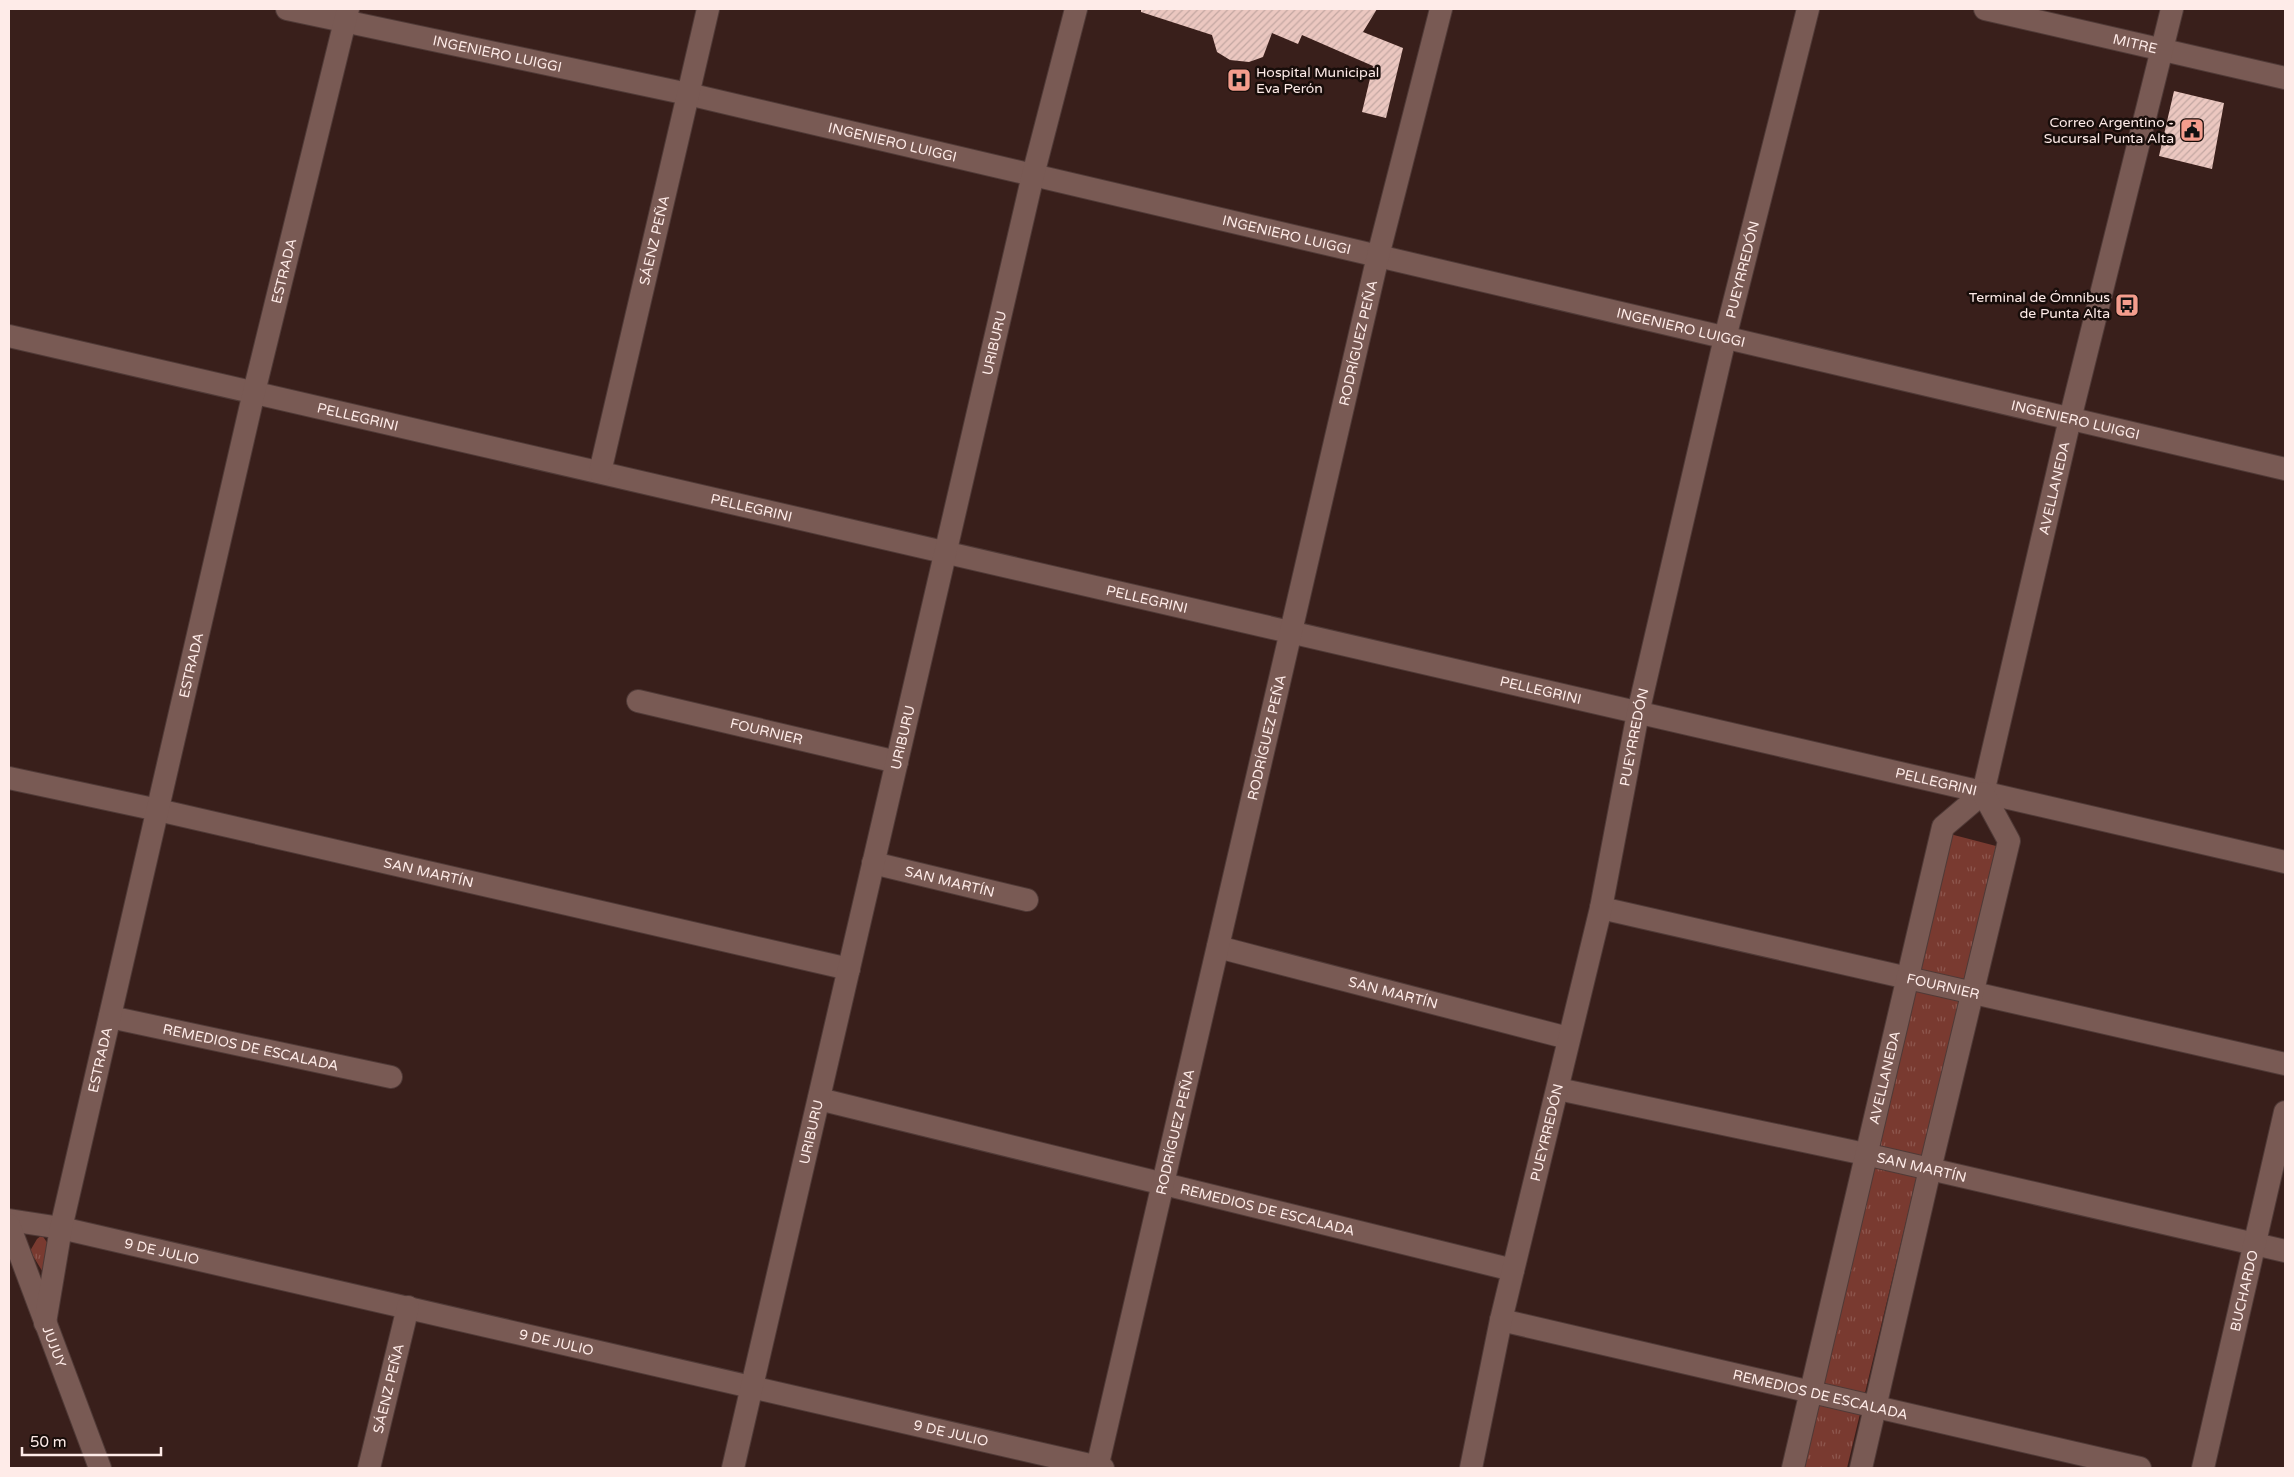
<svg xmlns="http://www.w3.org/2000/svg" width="2294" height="1477" font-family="'Varela Round',sans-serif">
<defs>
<pattern id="park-tufts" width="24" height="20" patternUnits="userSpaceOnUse" patternTransform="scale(1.25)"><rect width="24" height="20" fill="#793a30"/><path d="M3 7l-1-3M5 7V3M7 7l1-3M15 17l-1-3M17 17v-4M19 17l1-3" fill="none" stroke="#8d574e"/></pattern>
<pattern id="building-hatch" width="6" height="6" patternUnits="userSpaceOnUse" patternTransform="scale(1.25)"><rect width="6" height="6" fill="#ebc7c0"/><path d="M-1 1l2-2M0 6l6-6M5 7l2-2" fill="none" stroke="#c3a7a2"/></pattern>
</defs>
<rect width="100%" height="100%" fill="#391f1b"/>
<path fill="url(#park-tufts)" d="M1950,834L1996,846L1847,1468H1803Z
M42,1235L60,1262L44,1274L30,1251L37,1239Z"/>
<path fill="url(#building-hatch)" d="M1141,9H1377L1363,32L1403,48L1386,118L1362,112L1373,66L1302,35L1298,44L1272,33L1263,57L1249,62L1230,60L1217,52L1212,35L1141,12Z
M2174,91L2224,103L2212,169L2159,156Z"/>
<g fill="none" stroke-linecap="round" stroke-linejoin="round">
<g stroke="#503a37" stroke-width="24">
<g id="minor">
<path id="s1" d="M287,9L688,94L2285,469"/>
<path id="s2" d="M1985,9L2285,78"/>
<path id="s3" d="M9,336L2285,862"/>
<path id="s4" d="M600,472L708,9"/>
<path id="s5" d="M638,701L897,762"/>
<path id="s6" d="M9,778L158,810L849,969"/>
<path id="s7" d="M873,863L1027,900"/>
<path id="s8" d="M1601,908L2285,1064"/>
<path id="s9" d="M1218,947L1568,1038"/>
<path id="s10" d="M110,1017L391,1077"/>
<path id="s11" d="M1558,1089L1865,1154L2285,1251"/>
<path id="s12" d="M819,1099L1513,1270"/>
<path id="s13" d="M9,1220L61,1228L1103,1468"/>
<path id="s14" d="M9,1225L100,1468"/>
<path id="s15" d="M1501,1320C1714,1369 1926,1420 2140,1468"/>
<path id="s16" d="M45,1323L61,1228L254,392L348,9"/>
<path id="s17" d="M369,1468L408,1307"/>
<path id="s18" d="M733,1468L1033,175L1076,9"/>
<path id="s19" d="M1097,1468L1378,256L1441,9"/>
<path id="s20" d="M1471,1468L1501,1320L1601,908L1638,713L1725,338L1808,9"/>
<path id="s21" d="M1793,1468L1943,827L1983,793L2070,419L2172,9"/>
<path d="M1861,1468L1930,1169L2009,841L1983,793"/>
<path id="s22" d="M2203,1468L2285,1112"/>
</g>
</g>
<use href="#minor" stroke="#795a54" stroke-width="22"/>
</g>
<defs>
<g id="hospital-square" transform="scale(1.25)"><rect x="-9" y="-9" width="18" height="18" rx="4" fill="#f49d8d" stroke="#180d0a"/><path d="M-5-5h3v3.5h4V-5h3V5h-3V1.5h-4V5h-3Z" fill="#111"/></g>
<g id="civic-square" transform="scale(1.25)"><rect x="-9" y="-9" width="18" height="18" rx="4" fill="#f49d8d" stroke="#180d0a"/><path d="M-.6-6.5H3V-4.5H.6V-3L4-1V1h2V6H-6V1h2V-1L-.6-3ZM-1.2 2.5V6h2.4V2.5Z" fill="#111"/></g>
<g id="bus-square" transform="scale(1.25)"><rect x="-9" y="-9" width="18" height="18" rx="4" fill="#f49d8d" stroke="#180d0a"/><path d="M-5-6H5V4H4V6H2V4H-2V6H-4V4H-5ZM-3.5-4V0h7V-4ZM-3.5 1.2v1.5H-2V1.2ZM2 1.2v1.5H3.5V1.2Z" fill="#111"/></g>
</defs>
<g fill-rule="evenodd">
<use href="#hospital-square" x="1239" y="80"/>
<use href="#civic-square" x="2192" y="130"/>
<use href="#bus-square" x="2127" y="305"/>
</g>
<g text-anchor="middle" stroke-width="5" stroke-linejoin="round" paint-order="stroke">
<g font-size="14" fill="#feebe8" stroke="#180d0a">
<text dy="5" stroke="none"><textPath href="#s2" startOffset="154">MITRE</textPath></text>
<text dy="5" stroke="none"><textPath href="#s1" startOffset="215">INGENIERO LUIGGI</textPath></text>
<text dy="5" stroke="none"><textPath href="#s1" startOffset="620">INGENIERO LUIGGI</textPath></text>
<text dy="5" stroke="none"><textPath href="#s1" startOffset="1025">INGENIERO LUIGGI</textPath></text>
<text dy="5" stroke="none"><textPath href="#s4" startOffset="238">SÁENZ PEÑA</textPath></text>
<text dy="5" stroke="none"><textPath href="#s20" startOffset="1229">PUEYRREDÓN</textPath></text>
<text dy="5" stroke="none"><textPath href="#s16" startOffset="1079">ESTRADA</textPath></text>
<text dy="5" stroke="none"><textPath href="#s1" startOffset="1430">INGENIERO LUIGGI</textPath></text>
<text dy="5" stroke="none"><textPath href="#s18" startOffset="1155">URIBURU</textPath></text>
<text dy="5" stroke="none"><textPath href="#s19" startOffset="1155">RODRÍGUEZ PEÑA</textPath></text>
<text dy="5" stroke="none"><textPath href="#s3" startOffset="358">PELLEGRINI</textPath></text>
<text dy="5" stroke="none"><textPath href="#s1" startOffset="1835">INGENIERO LUIGGI</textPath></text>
<text dy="5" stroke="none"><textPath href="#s21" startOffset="1024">AVELLANEDA</textPath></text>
<text dy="5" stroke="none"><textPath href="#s3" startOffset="762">PELLEGRINI</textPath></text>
<text dy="5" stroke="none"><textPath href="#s3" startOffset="1168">PELLEGRINI</textPath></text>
<text dy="5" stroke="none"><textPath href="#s16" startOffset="674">ESTRADA</textPath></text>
<text dy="5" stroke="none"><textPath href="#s3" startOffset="1572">PELLEGRINI</textPath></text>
<text dy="5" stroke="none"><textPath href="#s5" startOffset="132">FOURNIER</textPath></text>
<text dy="5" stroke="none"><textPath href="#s20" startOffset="749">PUEYRREDÓN</textPath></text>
<text dy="5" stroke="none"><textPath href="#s18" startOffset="750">URIBURU</textPath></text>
<text dy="5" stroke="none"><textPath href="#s19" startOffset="750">RODRÍGUEZ PEÑA</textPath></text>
<text dy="5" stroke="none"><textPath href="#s3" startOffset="1978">PELLEGRINI</textPath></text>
<text dy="5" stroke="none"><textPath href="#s6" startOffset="430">SAN MARTÍN</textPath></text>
<text dy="5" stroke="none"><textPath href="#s7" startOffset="79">SAN MARTÍN</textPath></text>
<text dy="5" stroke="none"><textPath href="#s8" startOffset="351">FOURNIER</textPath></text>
<text dy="5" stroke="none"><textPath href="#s9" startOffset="181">SAN MARTÍN</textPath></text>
<text dy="5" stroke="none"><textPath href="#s10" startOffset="144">REMEDIOS DE ESCALADA</textPath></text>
<text dy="5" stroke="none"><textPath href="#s16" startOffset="269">ESTRADA</textPath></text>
<text dy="5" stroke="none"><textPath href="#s21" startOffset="401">AVELLANEDA</textPath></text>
<text dy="5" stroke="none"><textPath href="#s19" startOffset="345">RODRÍGUEZ PEÑA</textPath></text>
<text dy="5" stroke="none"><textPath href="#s18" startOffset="345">URIBURU</textPath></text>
<text dy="5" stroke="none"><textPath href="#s20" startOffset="344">PUEYRREDÓN</textPath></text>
<text dy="5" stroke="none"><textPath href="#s11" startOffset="372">SAN MARTÍN</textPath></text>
<text dy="5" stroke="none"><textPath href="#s12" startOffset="462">REMEDIOS DE ESCALADA</textPath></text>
<text dy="5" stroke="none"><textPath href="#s13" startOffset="156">9 DE JULIO</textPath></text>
<text dy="5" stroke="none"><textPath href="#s22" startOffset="182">BUCHARDO</textPath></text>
<text dy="5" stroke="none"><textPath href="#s13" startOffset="561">9 DE JULIO</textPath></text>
<text dy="5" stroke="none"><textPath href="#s14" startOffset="130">JUJUY</textPath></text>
<text dy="5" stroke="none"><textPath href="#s17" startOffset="82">SÁENZ PEÑA</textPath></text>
<text dy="5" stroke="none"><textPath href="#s15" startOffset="328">REMEDIOS DE ESCALADA</textPath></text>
<text dy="5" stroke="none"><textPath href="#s13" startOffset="966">9 DE JULIO</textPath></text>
</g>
<g font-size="14" fill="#feebe8" stroke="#180d0a" text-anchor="end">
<text x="1256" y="77" text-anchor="start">Hospital Municipal<tspan x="1256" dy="16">Eva Perón</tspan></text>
<text x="2174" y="127">Correo Argentino -<tspan x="2174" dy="16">Sucursal Punta Alta</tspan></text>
<text x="2110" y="302">Terminal de Ómnibus<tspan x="2110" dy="16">de Punta Alta</tspan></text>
</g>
</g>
<rect width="2294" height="1477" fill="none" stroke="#feebe8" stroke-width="20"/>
<path d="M22 1447v8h139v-8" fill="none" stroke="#feebe8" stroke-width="2.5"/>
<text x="30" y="1447" font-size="15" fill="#feebe8" stroke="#180d0a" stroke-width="4" paint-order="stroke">50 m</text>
</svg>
